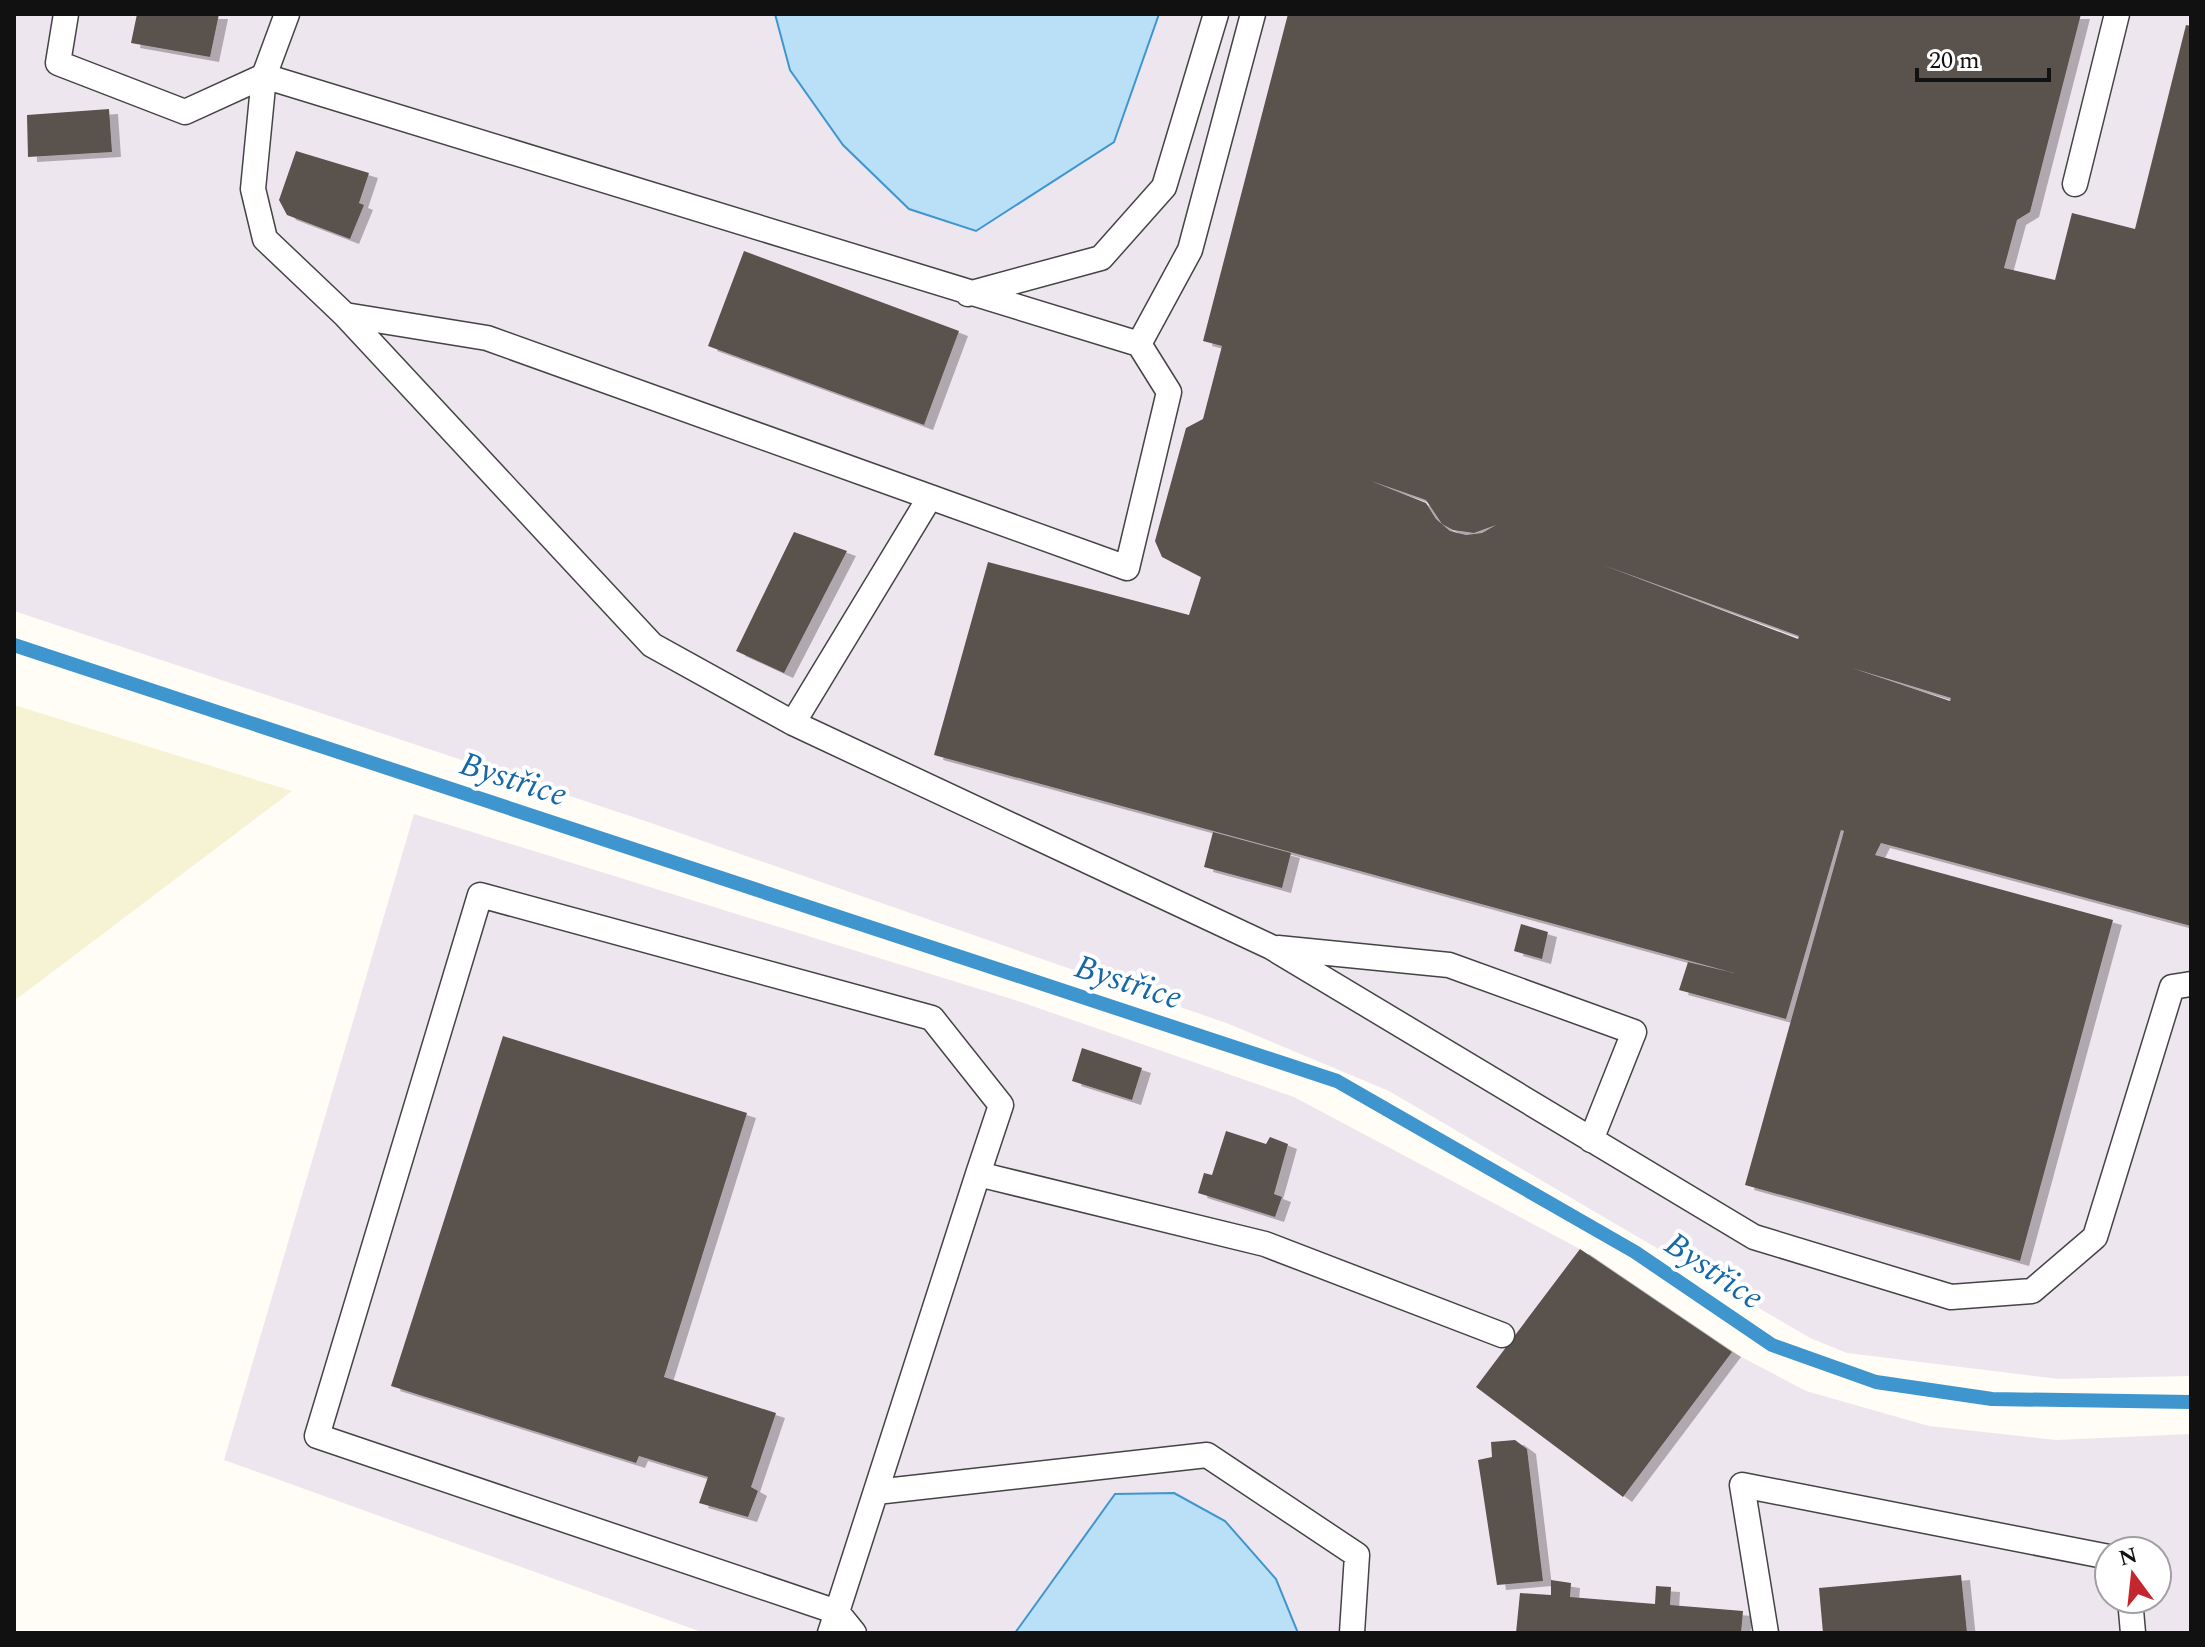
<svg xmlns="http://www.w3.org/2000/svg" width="2205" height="1647" font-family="Spectral,serif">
<defs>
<filter id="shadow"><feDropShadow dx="9" dy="5" stdDeviation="0" flood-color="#0004"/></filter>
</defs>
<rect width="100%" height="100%" fill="#fffdf5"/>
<path fill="#eee6ef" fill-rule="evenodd" d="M14,14H2191V1376L2059,1379L1847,1353L1810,1338L1389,1091L1229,1024L651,823L14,611Z
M414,814L1021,1002L1294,1097L1580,1249L1732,1352L1806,1391L1929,1426L2056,1440L2191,1434V1633H704L224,1460ZM2109,1551H2157V1599H2109Z"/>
<path fill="#f6f3d4" d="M14,705L292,791L14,1001Z"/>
<path fill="#b9e0f7" stroke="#3f96cf" stroke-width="2" d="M775,14H1159L1114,142L976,231L909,209L843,145L790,70Z
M1174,1493L1225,1521L1276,1579L1298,1633H1015L1115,1494Z"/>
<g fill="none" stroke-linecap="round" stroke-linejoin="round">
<path stroke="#3f96cf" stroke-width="14" d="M14,645L1337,1081L1635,1252L1772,1345L1876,1382L1992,1399L2191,1402"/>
</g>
<path fill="#5a524d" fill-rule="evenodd" filter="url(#shadow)" d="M137,14H219L210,57L131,43Z
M1288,14H2081L2030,212L2017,220L2004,268L2055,280L2072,213L2135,229L2186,25L2191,26V926L1881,843L1875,855L2113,920L2020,1261L1745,1185L1844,831L1841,830L1786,1019L1679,990L1688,962L1734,973L934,755L988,562L1189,615L1201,577L1162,557L1155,541L1186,428L1203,419L1222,346L1203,341ZM1371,481L1426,500L1442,524L1453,530L1474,533L1496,525L1482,533L1466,535L1450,531L1436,519L1426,503ZM1603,565L1799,636L1798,639ZM1852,668L1951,698L1950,701Z
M109,109L112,152L28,157L27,115Z
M296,151L369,173L359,203L364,205L350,239L287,215L279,200Z
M744,251L959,331L924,425L708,346Z
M794,532L847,551L784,673L736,651Z
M1213,832L1291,853L1282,888L1204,867Z
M1521,924L1548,932L1542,959L1514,951Z
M503,1036L747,1113L664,1377L776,1413L751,1487L758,1491L748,1517L699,1503L708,1477L639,1456L636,1463L391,1386Z
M1082,1048L1142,1068L1132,1100L1072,1081Z
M1226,1131L1266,1144L1270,1137L1288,1144L1274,1194L1282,1197L1275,1217L1198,1193L1204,1173L1212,1175Z
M1580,1249L1732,1352L1623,1497L1476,1387Z
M1515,1440L1527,1449L1543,1581L1497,1585L1478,1460L1492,1457L1491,1442Z
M1961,1575L1967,1633H1823L1819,1588Z
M1551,1580L1571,1583L1570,1597L1655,1604L1656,1586L1671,1587L1670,1605L1743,1611L1741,1633H1516L1520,1593L1551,1595Z"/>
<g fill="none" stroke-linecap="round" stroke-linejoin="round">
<g stroke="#444" stroke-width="27">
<path id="service" d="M66,14L58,63L185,112L264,76
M287,14L264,76L1139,344L1190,250L1253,14
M264,76L253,189L265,239L345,315L652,645L793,723L1271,947L1754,1237L1951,1297L2032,1291L2095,1237L2172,987L2191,984
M2075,184L2117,14
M968,294L1101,258L1164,187L1216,14
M345,315L487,338L930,497L793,723
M930,497L1127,568L1169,392L1139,344
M1278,948L1449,965L1634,1032L1591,1140
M978,1174L1265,1244L1502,1335
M876,1492L1207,1455L1357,1555L1352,1633
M2130,1599L2133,1633
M830,1633L837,1612L978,1174L1001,1105L932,1018L480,895L317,1436L837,1612L854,1633
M1766,1633L1742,1485L2109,1557"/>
</g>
<use href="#service" stroke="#fff" stroke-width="24"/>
</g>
<g text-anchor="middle" stroke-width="8" stroke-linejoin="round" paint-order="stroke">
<g font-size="34" font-style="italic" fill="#1768a6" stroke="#fff">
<text transform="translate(514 778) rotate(18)" y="12">Bystřice</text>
<text transform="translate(1129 981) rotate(18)" y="12">Bystřice</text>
<text transform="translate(1715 1270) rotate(34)" y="12">Bystřice</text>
</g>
</g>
<rect width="2205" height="1647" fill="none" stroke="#111111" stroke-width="32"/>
<g transform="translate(2133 1575) rotate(345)"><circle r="38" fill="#ffffff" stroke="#a0a0a0" stroke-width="2"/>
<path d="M0-6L14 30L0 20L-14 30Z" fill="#c4262e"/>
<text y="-12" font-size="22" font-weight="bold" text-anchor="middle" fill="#111111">N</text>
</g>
<path d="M1917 68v12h132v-12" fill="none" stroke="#111111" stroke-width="4"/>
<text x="1929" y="68" font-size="24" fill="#111111" stroke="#ffffff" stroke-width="6" paint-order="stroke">20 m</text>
</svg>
